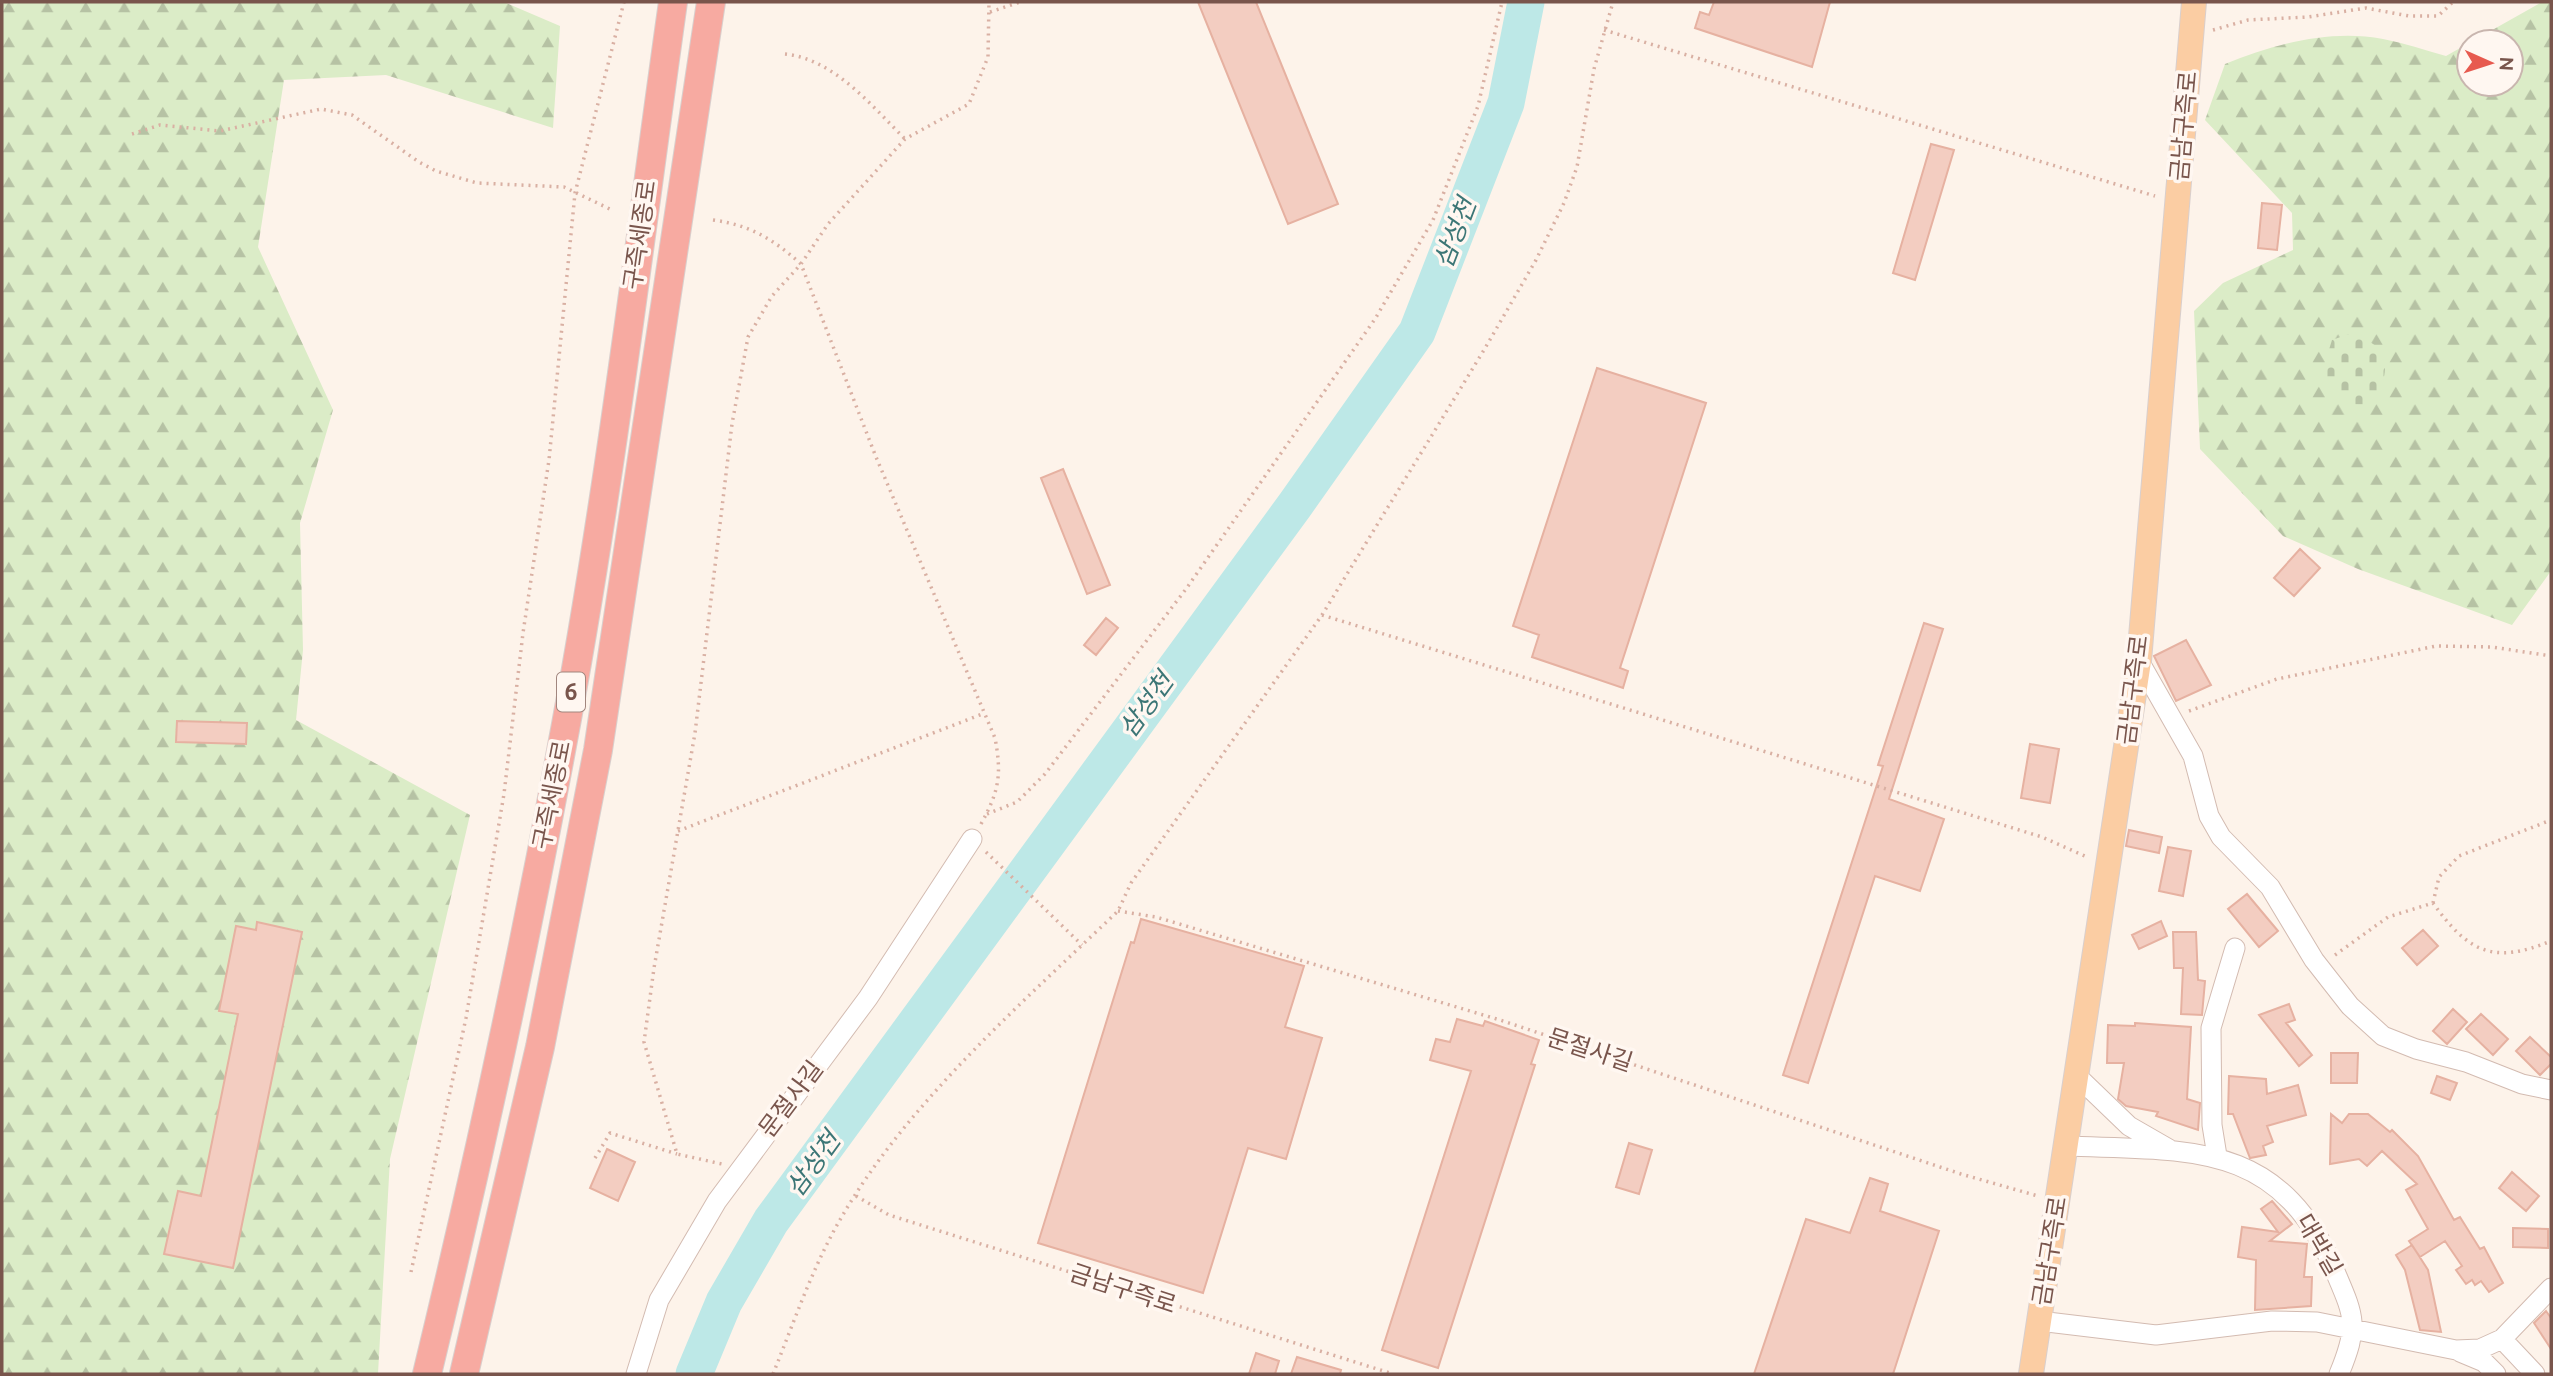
<svg xmlns="http://www.w3.org/2000/svg" width="2553" height="1376" font-family="Ubuntu,'Noto Sans KR',sans-serif">
<defs>
<pattern id="forest-firs" width="22" height="20" patternUnits="userSpaceOnUse" patternTransform="scale(1.75)"><rect width="22" height="20" fill="#dbecc7"/><path d="M5 1l3.5 6h-7zM16 11l3.5 6h-7z" fill="#b6c2a4"/></pattern>
<pattern id="cemetery-stones" width="16" height="16" patternUnits="userSpaceOnUse" patternTransform="scale(1.75)"><rect width="16" height="16" fill="#dbecc7"/><path d="M2 7V4a2 2 0 0 1 4 0v3zM10 15v-3a2 2 0 0 1 4 0v3z" fill="#b6c2a4"/></pattern>
</defs>
<rect width="100%" height="100%" fill="#fdf3ea"/>
<path fill="url(#forest-firs)" d="M2,2H504L560,26L553,128L386,75L284,80L258,247L333,410L300,523L303,650L296,720L470,815L390,1159L378,1374H2Z
M2542,2H2551V571L2512,625L2358,569L2283,536L2200,449L2194,311L2223,283L2293,250L2292,213L2205,120L2225,64C2274,44 2330,29 2383,39C2404,43 2425,50 2446,56L2469,43V84H2511V42H2471Z"/>
<path fill="url(#cemetery-stones)" d="M2349,334C2393,345 2390,368 2375,404C2344,406 2335,404 2321,375L2332,340Z"/>
<g fill="none" stroke-linecap="round" stroke-linejoin="round">
<path stroke="#bde8e7" stroke-width="37" d="M694,1374L724,1302L771,1221L1295,505L1417,332L1506,103L1526,2"/>
</g>
<path fill="#f3cdc1" stroke="#e6b1a1" stroke-width="2" d="M1198,2H1256L1338,204L1288,224Z
M1714,2H1830L1812,67L1695,28L1700,12L1709,15Z
M1931,144L1954,150L1915,280L1893,273Z
M2262,203L2282,205L2277,250L2258,248Z
M1597,368L1706,403L1620,668L1628,671L1623,688L1532,657L1539,635L1513,626Z
M1063,469L1110,585L1087,594L1041,478Z
M2300,549L2320,568L2294,596L2274,578Z
M1106,618L1118,628L1096,655L1084,645Z
M1924,623L1943,629L1889,799L1944,819L1920,891L1875,876L1808,1083L1783,1075L1883,766L1878,765Z
M2186,640L2211,685L2176,701L2154,656Z
M177,721L247,723L246,744L176,742Z
M2030,744L2059,749L2050,803L2021,798Z
M2129,830L2162,837L2159,853L2126,846Z
M2168,847L2191,851L2183,896L2159,891Z
M2247,894L2278,931L2259,947L2228,909Z
M1141,919L1304,966L1285,1027L1322,1038L1286,1159L1248,1148L1203,1293L1038,1243L1131,942L1134,943Z
M2161,921L2167,936L2139,949L2132,935Z
M257,922L302,932L233,1268L164,1254L178,1191L201,1196L238,1014L219,1011L236,926L256,930Z
M2423,930L2438,946L2417,965L2402,948Z
M2173,932H2196L2198,980L2205,981L2202,1015L2181,1014L2183,968H2174Z
M2289,1004L2295,1020L2286,1023L2312,1055L2299,1066L2259,1015Z
M2453,1009L2467,1022L2447,1044L2433,1031Z
M2481,1014L2508,1039L2493,1055L2466,1029Z
M1457,1019L1483,1026L1485,1021L1539,1040L1531,1064L1535,1065L1438,1368L1382,1350L1471,1071L1430,1060L1436,1039L1450,1042Z
M2135,1023L2191,1027L2187,1099L2200,1103L2198,1130L2156,1116L2158,1112L2126,1106L2118,1099L2124,1063H2107L2108,1025L2135,1026Z
M2530,1037L2551,1057V1064L2540,1075L2516,1051Z
M2331,1053H2358L2357,1083H2331Z
M2229,1076L2266,1079L2267,1094L2298,1085L2306,1115L2267,1126L2273,1142L2263,1146L2266,1155L2250,1158L2233,1114H2228Z
M2437,1076L2457,1083L2450,1100L2431,1093Z
M2331,1114L2342,1123L2349,1114H2368L2390,1132L2392,1130L2418,1156L2454,1220L2460,1217L2480,1249L2484,1247L2503,1283L2489,1292L2481,1281L2475,1285L2472,1280L2466,1284L2456,1270L2462,1266L2445,1241L2420,1257L2409,1241L2428,1229L2406,1190L2417,1184L2382,1151L2367,1166L2359,1159L2330,1164Z
M1629,1143L1652,1150L1639,1194L1616,1187Z
M607,1149L635,1162L618,1201L590,1188Z
M2512,1172L2539,1196L2526,1211L2499,1188Z
M1870,1178L1888,1184L1880,1211L1939,1231L1893,1374H1754L1806,1219L1850,1233Z
M2272,1201L2292,1224L2270,1241L2307,1244L2304,1277H2312L2311,1306L2255,1310L2256,1260L2238,1257L2242,1227L2278,1232L2261,1209Z
M2513,1228L2548,1229V1248L2513,1247Z
M2412,1245L2428,1270L2441,1332L2420,1330L2405,1270L2396,1255Z
M2546,1311L2551,1318V1349L2534,1323Z
M1256,1353L1279,1361L1275,1374H1249Z
M1297,1357L1341,1370L1340,1374H1291Z"/>
<g fill="none" stroke-linecap="round" stroke-linejoin="round">
<g stroke="#d3bbb1" stroke-width="21">
<path id="minor" d="M2139,661L2193,756L2209,816L2221,837L2270,887L2314,960L2350,1006L2383,1036L2416,1049L2466,1062L2522,1084L2551,1090
M2077,1076L2129,1126L2169,1149
M2066,1146C2187,1151 2278,1139 2334,1269C2354,1316 2360,1324 2339,1374
M2217,1156L2212,1125L2211,1028L2235,948
M2039,1321L2156,1335L2272,1321L2317,1322L2456,1350L2480,1349L2502,1339L2551,1288
M2502,1339L2535,1374
M2460,1352L2484,1362L2496,1374
M636,1374L659,1300L717,1201L868,998L972,839"/>
</g>
<g stroke="#d9cfcd" stroke-width="26">
<path id="major" d="M2031,1374L2139,661L2194,2"/>
</g>
<g stroke="#d9cfcd" stroke-width="30">
<path id="highway" d="M427,1374C477,1168 522,960 561,751C608,504 638,251 673,2
M464,1374L540,1047L598,750L711,2"/>
</g>
<path stroke="#d9b0a3" stroke-width="3.5" stroke-dasharray="2 5" stroke-linecap="butt" d="M990,12L1020,2
M1604,30L2155,196
M2213,30L2248,20L2308,17L2366,8L2409,16H2438L2453,2
M785,54C834,59 872,106 905,139
M132,134L160,125L220,131L321,109L352,115L419,162L436,171L477,183L564,187L614,211
M713,220C750,225 773,239 801,264L772,296L748,337L732,424L695,733L654,968L644,1042L677,1154L722,1164
M1322,615L2042,837L2087,857
M2189,711L2277,679L2436,646L2492,647L2551,656
M987,814L1017,802L1045,774L1186,589L1375,319L1433,220L1478,106L1502,2
M981,824C999,791 1002,775 995,738L876,457L801,264L828,224L905,139L969,104L988,57L989,2
M678,831L985,713
M986,852L1082,945
M2433,903L2439,877L2459,856L2551,820
M1118,911L1156,917L1500,1020L1961,1174L2038,1196
M2335,955L2388,917L2433,903C2468,952 2493,965 2551,941
M595,1158L610,1133L677,1154
M856,1196L889,1215L1393,1374
M411,1272L466,1018L504,794L523,633L549,460L575,193L624,2
M773,1374C794,1322 813,1266 841,1218C908,1102 1022,1003 1118,911L1131,883L1322,615L1484,350L1536,260L1564,203L1577,167L1594,69L1613,2"/>
<use href="#minor" stroke="#fff" stroke-width="19"/>
<use href="#major" stroke="#fbcda3" stroke-width="24"/>
<use href="#highway" stroke="#f7aaa1" stroke-width="28"/>
</g>
<g text-anchor="middle" stroke-width="7" stroke-linejoin="round" paint-order="stroke">
<rect fill="#fff7f1" stroke="#a1867e" stroke-width="2" x="557" y="672.5" width="28" height="39" rx="5"/>
<g font-size="23" font-weight="bold" fill="#79554c">
<text x="571" y="700">6</text>
</g>
<g font-size="24" fill="#79554c" stroke="#fff7f1">
<text transform="translate(2184 126) rotate(-85)" y="8">금남구즉로</text>
<text transform="translate(640 235) rotate(-82)" y="8">구즉세종로</text>
<text transform="translate(2133 690) rotate(-83)" y="8">금남구즉로</text>
<text transform="translate(552 795) rotate(-79)" y="8">구즉세종로</text>
<text transform="translate(1590 1050) rotate(18)" y="8">문절사길</text>
<text transform="translate(791 1099) rotate(-53)" y="8">문절사길</text>
<text transform="translate(2319 1245) rotate(60)" y="8">대박길</text>
<text transform="translate(2050 1251) rotate(-81)" y="8">금남구즉로</text>
<text transform="translate(1123 1289) rotate(18)" y="8">금남구즉로</text>
</g>
<g font-size="26" font-style="italic" fill="#3c7676" stroke="#fff7f1">
<text transform="translate(1455 233) rotate(-69)" y="9">삼성천</text>
<text transform="translate(1146 705) rotate(-54)" y="9">삼성천</text>
<text transform="translate(813 1164) rotate(-54)" y="9">삼성천</text>
</g>
</g>
<rect width="2553" height="1376" fill="none" stroke="#79554c" stroke-width="7"/>
<g transform="translate(2490 63) rotate(93)"><circle r="33" fill="#fff7f1" stroke="#c9b6af" stroke-width="2"/>
<path d="M0-5L12 26L0 18L-12 26Z" fill="#e75a4f"/>
<text y="-10" font-size="19" font-weight="bold" text-anchor="middle" fill="#79554c">N</text>
</g>
</svg>
